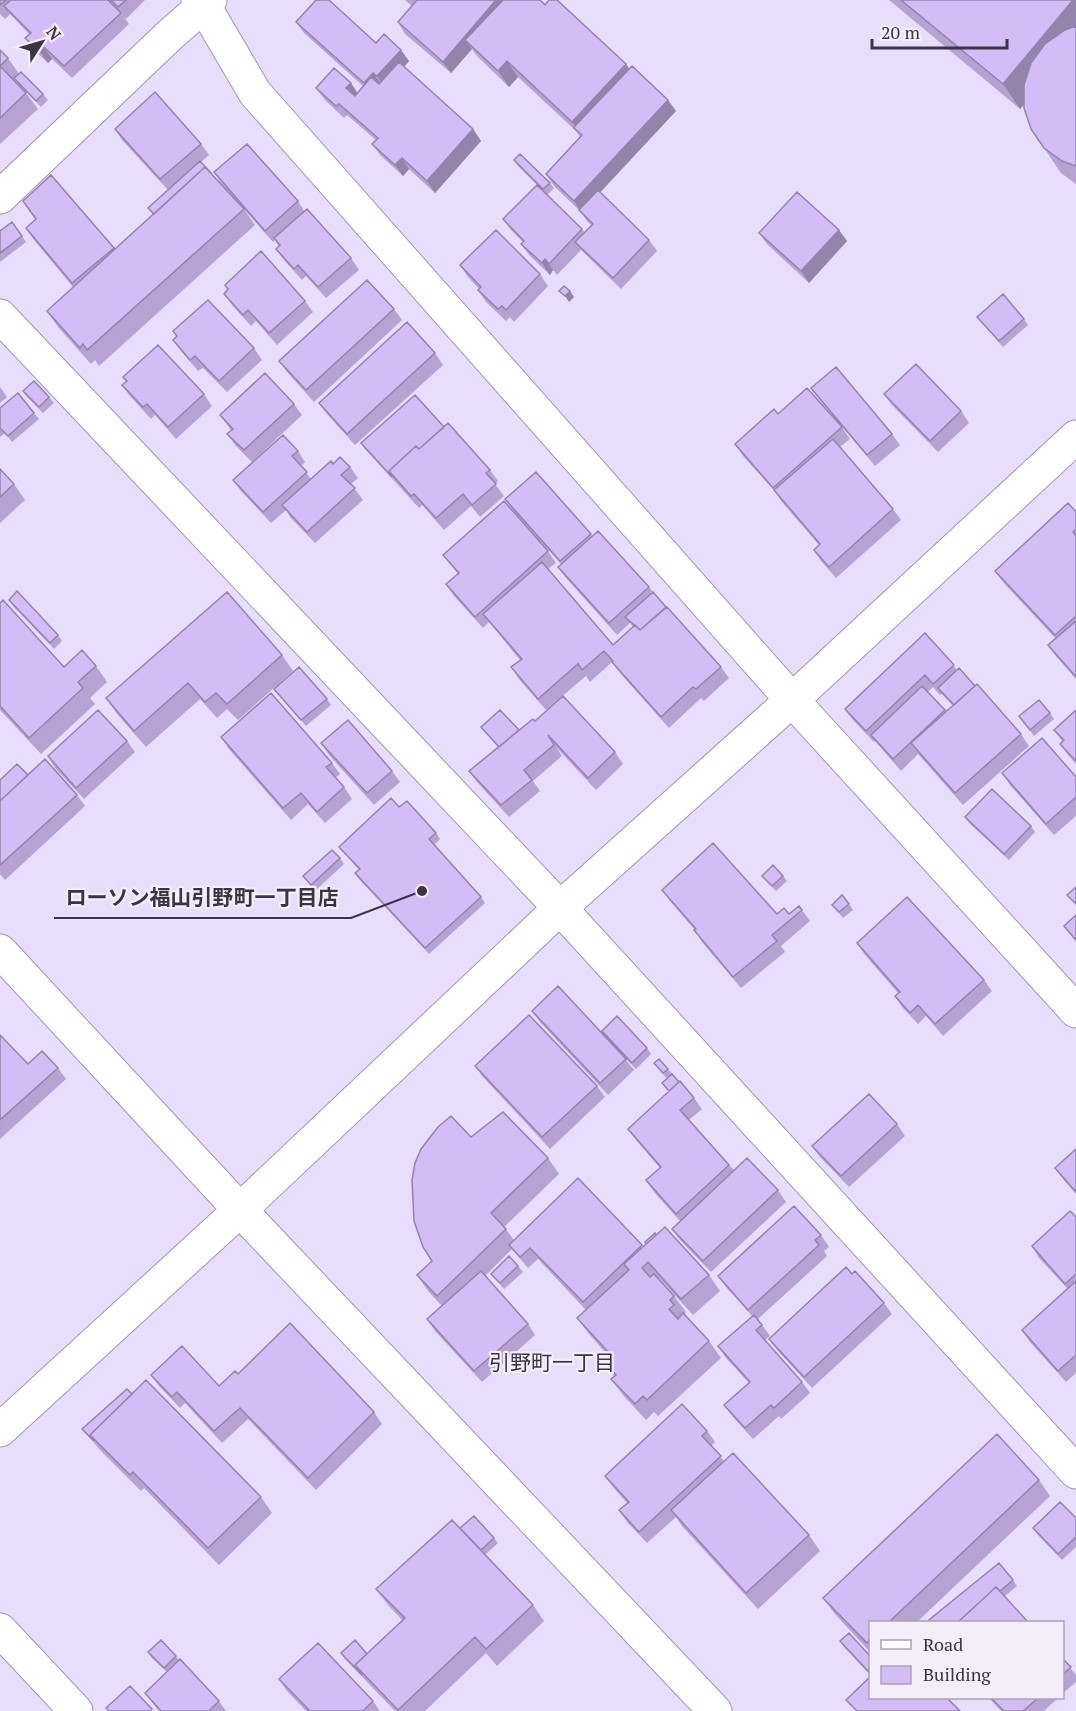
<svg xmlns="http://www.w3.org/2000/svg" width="1076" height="1711" font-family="'PT Serif','Noto Sans JP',serif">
<rect width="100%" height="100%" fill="#e9ddfc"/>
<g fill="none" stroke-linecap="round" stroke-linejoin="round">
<g stroke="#a196b3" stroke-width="35">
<path id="minor" d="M198,0L204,6L255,93L792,700L1076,1011
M0,316L560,908L1076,1472
M0,1630L76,1711"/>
</g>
<g stroke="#a196b3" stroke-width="35">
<path id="tertiary" d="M0,197L171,34L210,0
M0,951L240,1210L715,1711
M0,1430L240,1210L560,908L792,700L1076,437"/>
</g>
<use href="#minor" stroke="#fff" stroke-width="33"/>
<use href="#tertiary" stroke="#fff" stroke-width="33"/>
</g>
<path fill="#b6a3d4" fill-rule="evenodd" d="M0,0H108L121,13L129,24L72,78L52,59L48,63L33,49L25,38L29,34L10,14L5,19L0,14Z
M108,0H145L126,19Z
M405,0H540L626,64L629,69L676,111L600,192L649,240L657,251L621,289L581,250L557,275L553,270L550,275L529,255L521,244L523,242L511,230L503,219L582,229L585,233L591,225L587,221L580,211L554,186L546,174L580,137L575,130L518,77L509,87L477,56L472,49L451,73L405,34L398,22L412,6Z
M889,0H1076V184L1061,173L1031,129L1024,104L1020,109Z
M296,22L376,43L409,61L404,67L473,129L481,141L435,193L409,169L403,176L380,155L372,144L376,140L347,115L344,118L324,99L316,88L357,93L363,86L304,33Z
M0,50L8,58L19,74L43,94L48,100L41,107L19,84L15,79L14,80L26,93L38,109L0,144Z
M115,129L201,144L209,155L201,162L244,209L255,225L99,366L95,360L91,364L58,327L47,311L73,287L34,240L26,228L36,219L23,201L51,175L115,249L153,214L148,208L168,190L122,140Z
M514,160L550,183L554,188L547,195L518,166Z
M214,172L298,201L304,211L351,258L359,270L326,298L306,276L302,280L284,260L276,249L279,246L275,240L273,242L222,184Z
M0,231L22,236L26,242L0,262Z
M759,233L847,241L809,283L767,244Z
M460,265L540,274L548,286L514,322L510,317L506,321L486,302L478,290L479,289L468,277Z
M224,294L305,301L313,312L277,345L256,321L251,326L232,305Z
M394,309L402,320L314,402L287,372L279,361Z
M977,317L1024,319L1028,325L1003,347Z
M173,331L254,348L262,360L227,392L203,368L198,371L181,351L173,340L176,336Z
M435,353L443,365L355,445L327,414L319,403Z
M123,377L204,394L212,406L176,439L155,415L151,419L130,396L122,385L126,382Z
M0,387L7,397L0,403Z
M811,388L892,434L900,445L875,466L819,399Z
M23,391L49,397L54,403L43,413L27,397Z
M884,394L961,411L969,423L938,452L892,405Z
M294,404L302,415L252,462L235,445L227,434L231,430L220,415Z
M0,408L34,413L39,419L12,442L5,433L0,437Z
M778,414L842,427L850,439L840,447L893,509L901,520L836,578L821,561L814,550L819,545L782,502L774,490L743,456L735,444Z
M444,427L490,470L498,481L495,484L504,496L480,517L471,506L444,530L422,505L419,508L365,449L361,443Z
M298,451L305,462L301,466L311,479L333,464L350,467L358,478L351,484L363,500L315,543L290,517L286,510L271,523L241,491L233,480Z
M0,469L14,484L25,500L0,523Z
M536,472L592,536L649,587L653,592L721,667L729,678L704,701L701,698L669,728L620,673L612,662L590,682L586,676L546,710L519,679L511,667L520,660L489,622L483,628L454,596L446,584L458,574L443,555L548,551L556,563L548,569L613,645L633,627L630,623L617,635L566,578L558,567L561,564L513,511L505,499Z
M1076,512V679L1056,656L1048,645L1055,638L1003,582L995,571Z
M9,600L58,635L62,641L54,649L13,606Z
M0,603L64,667L96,666L107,682L90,698L95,704L41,754L0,710Z
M925,633L957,670L1021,734L1029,746L963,805L918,754L901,771L875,741L874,742L853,720L845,709ZM933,687L940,695L942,694L953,706L946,712L928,692Z
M282,655L293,671L238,720L227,709L217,718L200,699L146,747L117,714L106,698Z
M274,689L327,699L331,705L306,726Z
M1076,710V764L1068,755L1060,744L1062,741L1054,730Z
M1050,713L1054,719L1034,736L1019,716Z
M535,721L615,752L623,764L596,790L556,747L562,756L533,781L540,791L509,817L477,782L469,771L498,747L481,727L519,730Z
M221,737L332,763L340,774L335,778L344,787L352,799L325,823L308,804L291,820L229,749Z
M127,741L135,752L84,799L55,768L48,756Z
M321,743L392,771L400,782L374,805L329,755Z
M1002,773L1076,777V816L1054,835L1010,785Z
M28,775L77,795L85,806L5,880L0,874V780Z
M399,807L436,833L440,839L434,845L481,897L485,903L429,954L359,879L355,873L359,870L339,847Z
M965,817L1031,826L1035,832L1009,860L969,823Z
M340,858L344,864L315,891L303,876Z
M762,876H783L787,881L776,891Z
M662,890L777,914H789L799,906L810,921L781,946L785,952L741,988L702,942L695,930L670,901Z
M849,904L853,910L843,918L832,905Z
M1076,915V942L1064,926Z
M857,943L984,980L992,991L943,1036L926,1016L918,1024L902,1007L895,996L898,993L865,955Z
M532,1011L647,1048L651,1054L636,1069L622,1055L634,1070L608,1095L540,1022Z
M0,1035L28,1064L58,1068L66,1079L0,1139Z
M654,1063L668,1069L694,1098L702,1109L689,1120L729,1165L734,1170L778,1190L786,1202L711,1272L680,1240L672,1229L680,1221L654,1192L646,1180L660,1168L636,1140L628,1129L669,1092L662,1083L667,1079Z
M475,1066L597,1086L605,1097L550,1149L483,1077Z
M897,1124L905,1136L849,1187L820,1157L812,1146Z
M471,1137L548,1158L559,1174L504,1227L514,1240L578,1178L643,1247L709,1275L720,1291L693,1315L659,1278V1279L674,1296L686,1312L684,1314L709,1341L721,1358L658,1416L654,1412L646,1420L623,1395L611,1379L614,1376L605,1362L610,1358L589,1334L577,1318L586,1310L538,1259L528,1268L512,1249L485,1276L528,1324L535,1335L482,1382L435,1331L427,1319L442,1306L428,1291L417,1275L432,1261Z
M1076,1149V1194L1063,1179L1055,1168Z
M1076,1217V1373L1066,1382L1030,1342L1022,1330L1068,1289L1039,1258L1032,1246Z
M821,1235L829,1247L824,1251L827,1256L758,1319L770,1336L765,1340L802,1382L810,1393L781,1419L779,1416L753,1439L732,1416L724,1405L749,1383L726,1358L718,1346L752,1316L726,1287L718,1276Z
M518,1266L523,1272L504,1289L491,1274Z
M852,1274L884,1303L892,1314L812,1388L777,1350L769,1339Z
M238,1374L374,1412L382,1424L316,1490L248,1419L222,1443L185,1403L180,1408L159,1386L151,1375L219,1386Z
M132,1394L261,1497L272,1513L219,1565L144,1488L141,1491L101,1451L82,1429Z
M707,1431L715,1442L711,1446L724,1461L809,1535L820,1551L758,1609L682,1526L676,1517L647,1543L627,1522L619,1510L627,1503L613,1487L605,1476Z
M1039,1480L1050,1496L916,1623H870V1652L835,1614L823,1598Z
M1076,1518V1547L1062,1560L1037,1534L1033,1528Z
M460,1528L494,1538L498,1543L485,1555L533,1605L544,1621L497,1666L486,1653L425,1711H395L345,1659L341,1653L367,1654L402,1620L388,1605L376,1589Z
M1013,1580L1017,1586L1005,1596L931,1623Z
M840,1641L870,1656V1675L844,1647Z
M148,1652L176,1656L179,1660L219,1701L226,1711H159L145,1693L167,1672L152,1658Z
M1062,1658L1076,1675V1682L1062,1694Z
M279,1679L373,1701L380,1711H306L287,1691Z
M989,1698H1058L1044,1711H1001Z"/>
<path fill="#9484ac" d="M496,0H509L465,40L472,49L451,73L443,62Z
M1073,0H1076V42L1020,109L1003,84Z
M44,47L52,59L48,63L40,52Z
M401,50L409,61L385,88L377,76Z
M507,61L518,77L509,87L498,71Z
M626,64L637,80L583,137L572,122Z
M373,73L381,84L371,94L364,83Z
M351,83L359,95L354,100L346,88Z
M668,100L676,111L581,213L574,201Z
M473,129L481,141L435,193L427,181Z
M402,158L409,169L403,176L395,165Z
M839,230L847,241L809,283L801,271Z
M545,259L553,270L550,275L542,263Z
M570,291L574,297L569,302L565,296Z"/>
<path fill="#d4bdf6" stroke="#9484ac" stroke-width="1.5" d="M0,0H6L0,5Z
M11,0H108L121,13L64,66L44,47L40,52L25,38L31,33L4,6Z
M111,0H126L118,7Z
M316,0H329L376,43L384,34L401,50L377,76L373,73L364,83L296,22Z
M417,0H496L443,62L398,22Z
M503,0H540L545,5L549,0H557L626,64L572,122L507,61L498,71L465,40Z
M901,0H1073L1003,84Z
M1076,26V166L1062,161L1044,148L1031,129L1024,108V85L1031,63L1045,44L1065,30Z
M0,50L8,58L0,66L26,93L0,118Z
M399,62L473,129L427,181L402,158L395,165L372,144L378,138L339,104L336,106L316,88L334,68L351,83L346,88L355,96L371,77L379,84Z
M632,66L668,100L574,201L546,174L582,135L574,128L575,126Z
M21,72L43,94L36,101L14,78Z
M155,92L201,144L160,179L115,129Z
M247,144L298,201L265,231L214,172Z
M520,154L550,183L543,189L514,160Z
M200,161L212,174L205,167L154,214L148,208Z
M205,167L244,209L87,350L83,344L80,348L47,311Z
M51,175L114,248L72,283L26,228L36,219L23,201Z
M537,185L582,229L549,264L545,259L542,263L521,244L524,241L503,219Z
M598,190L649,240L613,278L575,242L593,224L579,210Z
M797,192L839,230L801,271L759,233Z
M307,209L351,258L318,287L298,265L294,269L276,249L280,245L274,238Z
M12,222L22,236L0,253V231Z
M496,230L540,274L506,310L502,306L498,309L478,290L481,287L460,265Z
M261,251L305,301L269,333L248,310L243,315L224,294L228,289L225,285Z
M367,280L394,309L306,390L279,361Z
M564,286L570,291L565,296L559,291Z
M1003,294L1024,319L999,341L977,317Z
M208,300L254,348L219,381L195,356L190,360L173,340L177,336L173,331Z
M407,322L435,353L347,434L319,403Z
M158,345L204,394L168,427L147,404L143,407L122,385L127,381L123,377Z
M916,364L961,411L930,441L884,394Z
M836,367L892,434L867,455L811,388Z
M265,373L294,404L244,450L227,434L233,429L220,415Z
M34,381L49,397L39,407L23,391Z
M807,388L842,427L773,488L735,444L774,409L778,414Z
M18,393L34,413L8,436L0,428V408Z
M415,395L444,427L419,449L416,446L389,471L392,477L361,443Z
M448,423L490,470L486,473L496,484L472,505L463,494L436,518L414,494L411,496L389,471L416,446L419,449Z
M283,435L298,451L292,456L307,472L263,512L233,480Z
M833,439L893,509L829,567L814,550L820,544L774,490Z
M340,457L350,467L341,475L355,488L307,532L282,505L331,461L333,464Z
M0,469L14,484L0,497Z
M536,472L591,534L560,561L505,499Z
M504,501L548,551L475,617L446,584L459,573L443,555Z
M1068,503L1076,512V529L1073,532L1076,536V616L1055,635L995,571Z
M598,531L649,587L609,623L558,567Z
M542,562L613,645L635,625L640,630L667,607L721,667L696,689L693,687L661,717L612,662L613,661L604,651L582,670L578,664L538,699L511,667L522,659L483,614Z
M17,591L58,635L50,643L9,600Z
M227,592L282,655L227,704L216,693L205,702L188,683L134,731L106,698Z
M653,592L666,607L640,630L625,617Z
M3,600L64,667L82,650L96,666L78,682L83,688L29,738L0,706V603Z
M1076,621V677L1048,645Z
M925,633L954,665L933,684L925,675L866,731L845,709Z
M299,667L327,699L301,720L274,689Z
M959,668L975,686L954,705L938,688Z
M977,684L1021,734L955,793L911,743Z
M922,686L945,710L893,759L871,735Z
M271,693L332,763L326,767L344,787L317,812L301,793L283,808L221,737Z
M563,696L615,752L588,778L548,735L554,745L524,770L532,780L501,805L469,771L533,719L535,721Z
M1039,700L1050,713L1030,730L1019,716Z
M98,710L127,741L76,788L48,756Z
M500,710L519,730L499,747L481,727Z
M1076,710V761L1060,744L1064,740L1054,730Z
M348,720L392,771L367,793L321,743Z
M1042,738L1076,777V797L1046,824L1002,773Z
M45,759L77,795L0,865V801Z
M17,764L28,775L0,801V780Z
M992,789L1031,826L1004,854L965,817Z
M391,798L399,807L407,801L436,833L429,839L481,897L425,948L355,873L360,869L339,847Z
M713,843L777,914L784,908L789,914L799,906L802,910L772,935L777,941L733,977L694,930L696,929L662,890Z
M332,850L340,858L311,885L303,876Z
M773,865L783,876L772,886L762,876Z
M1076,887V904L1067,895Z
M842,895L849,904L839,912L832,905Z
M907,897L984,980L935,1024L918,1005L910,1013L895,996L900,992L857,943Z
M1076,915V940L1064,926Z
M558,986L626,1059L600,1083L532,1011Z
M529,1015L597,1086L542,1137L475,1066Z
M617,1016L647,1048L632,1063L602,1031Z
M0,1035L28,1064L42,1051L58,1068L0,1120Z
M659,1059L668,1069L663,1073L654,1063Z
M672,1074L679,1082L669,1091L662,1083Z
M680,1081L694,1098L680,1110L729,1165L676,1214L646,1180L661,1167L628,1129Z
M869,1094L897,1124L841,1176L812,1146Z
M503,1112L548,1158L491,1213L506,1229L437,1296L417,1275L432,1261L423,1247L414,1221L412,1180L415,1163L421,1149L438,1127L451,1116L471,1137Z
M1076,1149V1192L1055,1168Z
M747,1158L778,1190L703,1261L672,1229Z
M578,1178L642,1245L583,1302L530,1248L520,1257L509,1245Z
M794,1206L821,1235L815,1240L819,1245L748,1310L718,1276Z
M1070,1211L1076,1217V1274L1065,1284L1032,1246Z
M665,1227L709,1275L681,1299L648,1262L642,1268L650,1277L654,1274L674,1296L670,1300L674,1305L669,1309L678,1319L683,1313L709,1341L647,1400L643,1396L635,1404L611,1379L616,1375L605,1362L612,1356L577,1318L629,1270L624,1264Z
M655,1233L656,1235L646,1244L645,1242Z
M509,1256L518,1266L500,1283L491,1274Z
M846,1267L852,1274L855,1271L884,1303L804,1377L769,1339Z
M481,1271L528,1324L474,1371L427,1319Z
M1076,1281V1355L1058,1371L1022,1330Z
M754,1315L762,1325L756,1330L802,1382L774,1408L771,1405L745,1428L724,1405L750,1382L718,1346Z
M290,1323L374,1412L308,1478L240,1408L214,1431L177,1392L172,1397L151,1375L182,1346L219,1386L235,1371L238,1374Z
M146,1380L261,1497L208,1548L133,1472L130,1475L90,1435Z
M127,1389L132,1394L90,1435L94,1441L82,1429Z
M682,1404L707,1431L702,1436L721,1456L639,1532L619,1510L629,1502L605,1476Z
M997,1434L1039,1480L888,1623H870V1639L867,1643L823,1598Z
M733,1453L809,1535L746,1593L671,1510Z
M1060,1502L1076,1518V1537L1058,1554L1033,1528Z
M474,1516L494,1538L481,1550L460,1528Z
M452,1520L533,1605L486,1649L475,1637L398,1710L355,1665L405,1618L376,1589Z
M999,1563L1013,1580L1000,1591L996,1587L957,1623H931L929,1620Z
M996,1587L1029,1623H957Z
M849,1633L870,1656V1669L868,1671L840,1641Z
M161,1640L176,1656L164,1668L148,1652Z
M355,1640L367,1654L355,1665L362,1675L341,1653Z
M318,1643L373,1701L363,1711H308L309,1710L279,1679Z
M1062,1658L1071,1667L1062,1675Z
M180,1659L219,1701L209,1711H161L145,1693Z
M870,1677V1698H947L960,1711H857L846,1700Z
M130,1686L152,1709L150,1711H109L106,1708Z
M991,1698H1038L1023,1711H1004Z"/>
<g text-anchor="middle" stroke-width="4.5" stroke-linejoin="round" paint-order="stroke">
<g font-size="21" fill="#393541" stroke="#f3eefa">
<text x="552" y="1370">引野町一丁目</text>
</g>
</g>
<path fill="none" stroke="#393541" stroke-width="2" d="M422 891L351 918H54"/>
<circle fill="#393541" stroke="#f3eefa" stroke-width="2" cx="422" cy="891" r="6"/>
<g font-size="21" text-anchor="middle" font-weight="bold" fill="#393541" stroke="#f3eefa" stroke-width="4.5" stroke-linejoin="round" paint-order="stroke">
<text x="202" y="905">ローソン福山引野町一丁目店</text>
</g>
<rect x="869" y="1621" width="195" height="78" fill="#f3eefa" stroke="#a9a4b0" stroke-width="1.5"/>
<rect x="881" y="1640" width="30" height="9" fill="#ffffff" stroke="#a9a4b0" stroke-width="1.5"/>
<text x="923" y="1651" font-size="18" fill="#393541">Road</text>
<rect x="881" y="1666" width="30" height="18" fill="#d4bdf6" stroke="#a9a4b0" stroke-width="1.5"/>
<text x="923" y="1681" font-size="18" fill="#393541">Building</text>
<g transform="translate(42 42) rotate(53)" stroke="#f3eefa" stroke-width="4.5" paint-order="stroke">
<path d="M0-4.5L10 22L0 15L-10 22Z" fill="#393541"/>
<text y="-9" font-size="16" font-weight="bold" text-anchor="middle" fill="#393541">N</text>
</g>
<path d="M872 39v9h135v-9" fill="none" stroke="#393541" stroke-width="3"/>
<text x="881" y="39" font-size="18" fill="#393541" stroke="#f3eefa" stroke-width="4.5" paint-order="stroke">20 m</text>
</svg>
